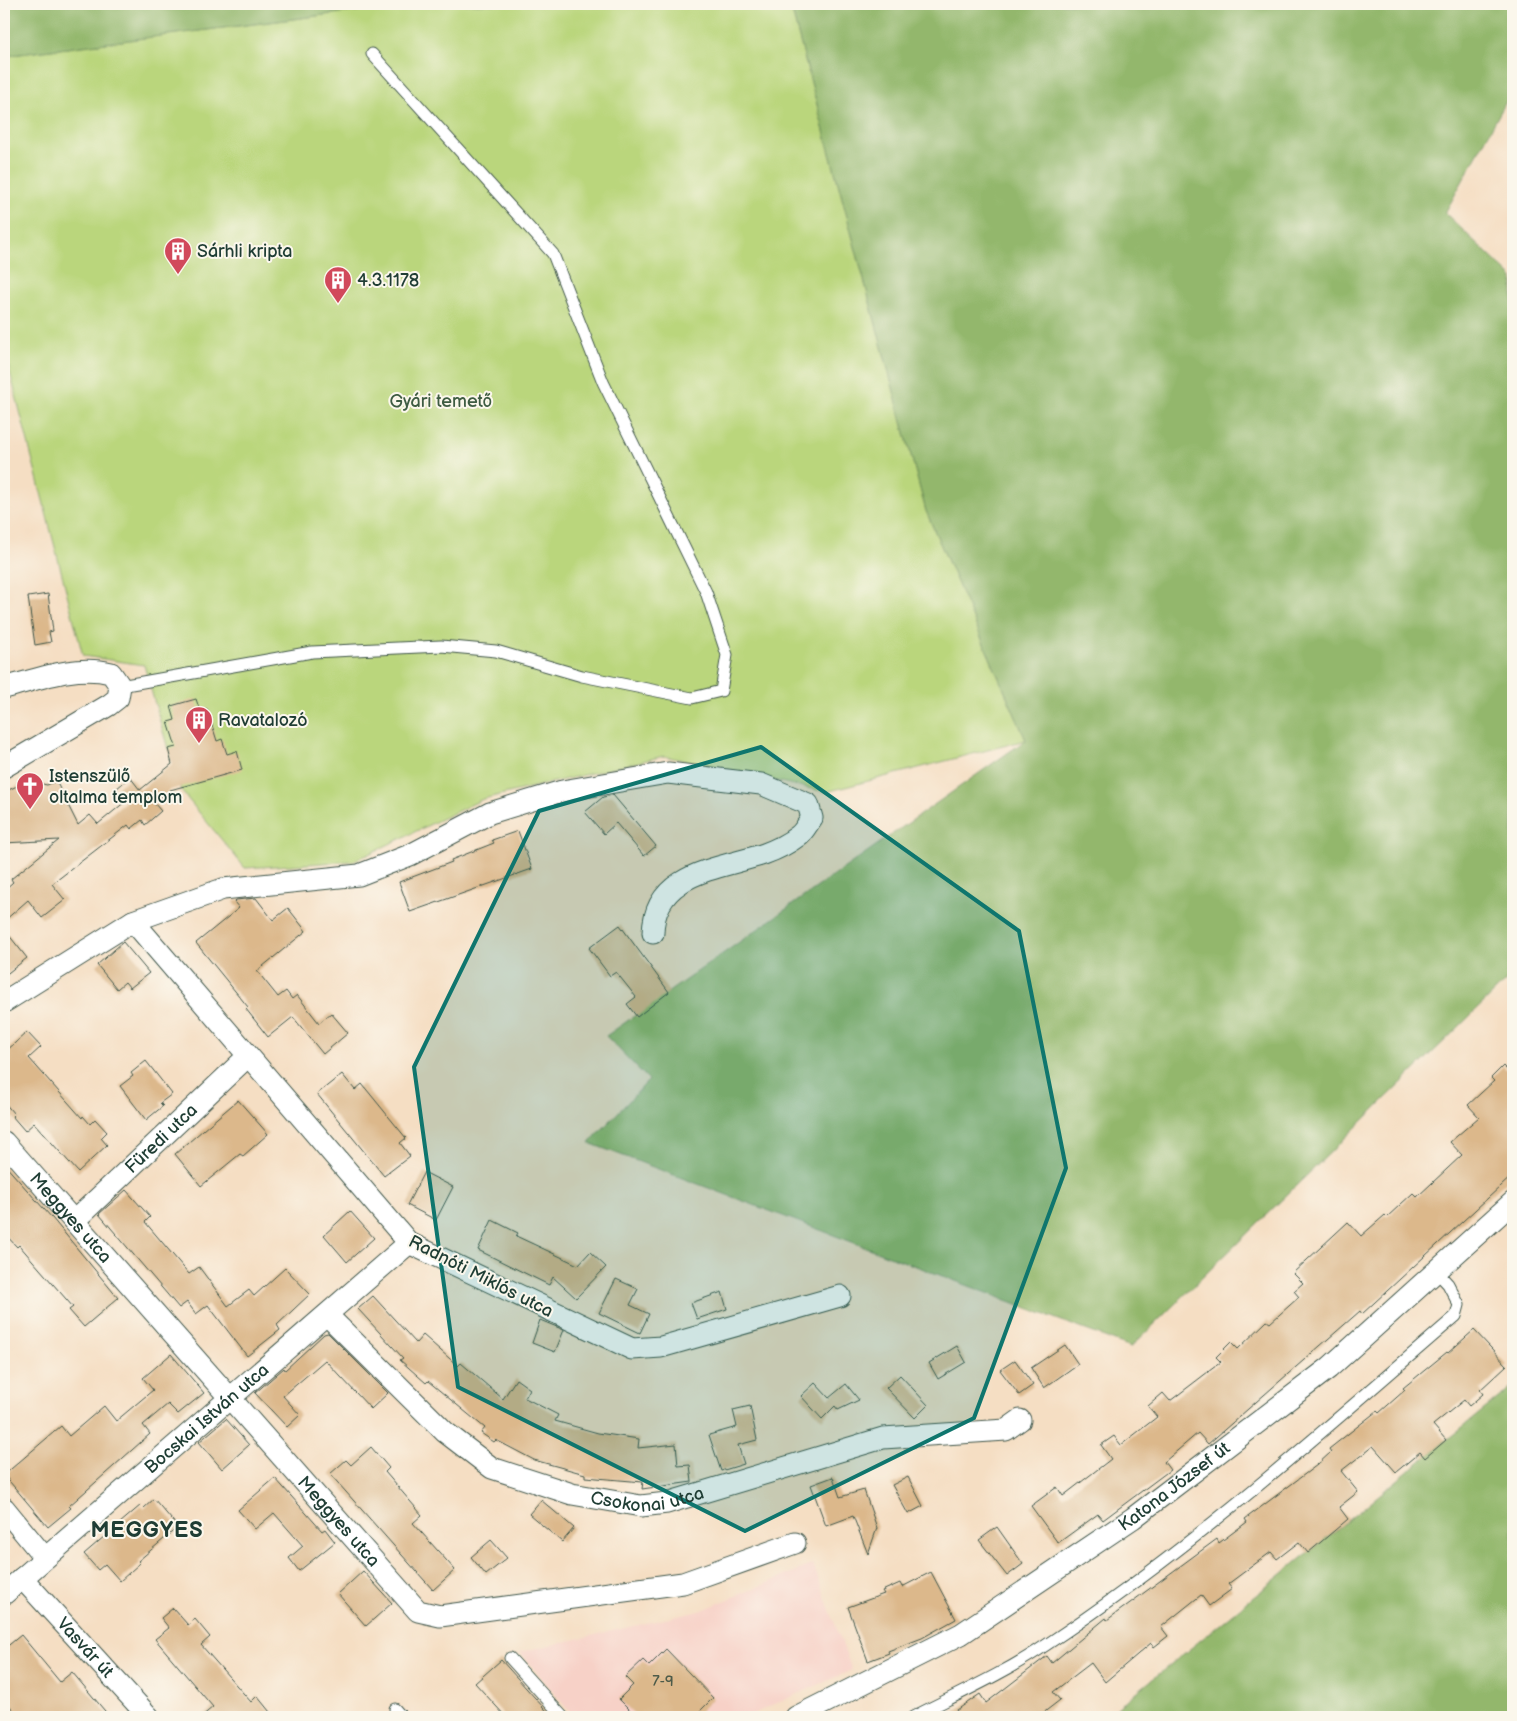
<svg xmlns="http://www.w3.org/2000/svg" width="1517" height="1721" font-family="'Balsamiq Sans',sans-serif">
<rect width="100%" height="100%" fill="#fbf7ec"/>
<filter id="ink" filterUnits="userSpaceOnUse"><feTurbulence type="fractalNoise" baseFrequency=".02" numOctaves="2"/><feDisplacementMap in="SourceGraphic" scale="10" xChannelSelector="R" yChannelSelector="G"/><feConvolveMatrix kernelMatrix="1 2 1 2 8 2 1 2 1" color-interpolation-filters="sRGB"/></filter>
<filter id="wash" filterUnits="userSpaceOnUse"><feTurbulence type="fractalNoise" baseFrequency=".0096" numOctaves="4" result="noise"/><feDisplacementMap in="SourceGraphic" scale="20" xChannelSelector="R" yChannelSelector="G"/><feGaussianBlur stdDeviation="1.12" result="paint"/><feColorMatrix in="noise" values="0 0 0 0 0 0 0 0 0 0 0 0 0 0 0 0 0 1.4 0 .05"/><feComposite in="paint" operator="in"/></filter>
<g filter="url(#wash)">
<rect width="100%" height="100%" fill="#f5dec3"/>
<path fill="#f7d1c7" d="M813,1564L852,1670L746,1717H574L520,1652L700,1611Z"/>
<path fill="#bad67c" stroke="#6c8a58" d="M410,4H790L926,511L1026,740L826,792L664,756L483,799L354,861L245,868L183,793L168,749L144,665L83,656L4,349V56Z"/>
<path fill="#93b76c" stroke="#597a50" d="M4,4H410L4,56Z
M790,4H1513V89L1445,213L1513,278V974L1131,1347L589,1143L649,1080L606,1036L1026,740L926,511Z
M1513,1386V1717H1106Z"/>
<g id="blocks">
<path fill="#dcb88b" d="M48,594L53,631L49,632L51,642L35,645L28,597Z
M196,699L200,711L207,709L217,741L222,739L227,754L237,751L242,770L170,790L154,803L161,811L145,825L142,820L131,829L128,825L52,884L65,900L42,918L28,900L4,921V890L13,882L11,879L59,840L4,843V792L28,781L47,785L56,781L78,825L90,815L98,824L126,801L116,789L130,777L140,790L172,764L168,749L176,747L168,722L175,720L171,706Z
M613,795L656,846L644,856L616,823L604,834L585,812L603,797Z
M518,831L532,869L410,912L399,882L452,862L451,860L494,843L492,840Z
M256,898L273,920L288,908L306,931L257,971L278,997L286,991L292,999L297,995L319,1023L331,1013L348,1033L323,1054L293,1017L268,1037L246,1009L248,1007L196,943L239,908L234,902L236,900Z
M620,925L669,992L637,1017L627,1004L636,997L616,972L610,976L589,948Z
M4,929L27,958L4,976Z
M123,942L149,973L130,988L125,982L117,989L97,965Z
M27,1032L41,1047L29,1058L82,1118L83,1116L90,1124L95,1119L107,1132L101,1138L107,1145L78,1172L34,1123L25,1131L12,1116L14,1114L4,1102V1053Z
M146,1061L172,1094L160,1103L163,1106L146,1120L120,1086L133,1076L131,1073Z
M1503,1066L1513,1076V1175L1362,1314L1360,1311L1208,1444L1198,1433L1164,1462L1170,1470L1103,1520L1098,1514L1058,1543L1031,1506L1057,1487L1063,1496L1111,1459L1101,1445L1114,1436L1121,1445L1157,1417L1148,1406L1163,1393L1170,1401L1221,1362L1216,1357L1231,1342L1238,1349L1267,1321L1270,1323L1299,1297L1294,1291L1303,1283L1293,1273L1348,1222L1361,1236L1385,1215L1387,1217L1413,1193L1417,1197L1462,1155L1450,1142L1479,1117L1468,1105L1494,1081L1491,1078Z
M342,1074L355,1090L362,1084L406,1138L400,1143L410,1156L384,1176L317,1094Z
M238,1100L268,1134L243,1156L240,1154L201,1186L175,1154Z
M4,1164L52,1218L118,1298L84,1327L69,1310L73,1307L19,1245L17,1247L4,1233Z
M424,1172L453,1187L436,1220L407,1205Z
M126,1190L150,1217L145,1222L189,1274L199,1267L228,1306L249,1290L254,1296L285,1268L310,1294L277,1325L280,1330L247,1356L208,1305L196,1314L187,1302L179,1308L99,1214Z
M350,1211L374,1238L347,1262L324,1235Z
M492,1220L518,1233L516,1236L578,1265L590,1252L606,1267L576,1298L553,1277L549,1285L478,1250Z
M616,1279L638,1289L630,1305L649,1314L640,1333L599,1313Z
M722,1292L727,1309L697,1319L691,1303Z
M373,1296L416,1343L423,1335L458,1366L461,1363L503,1399L516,1379L530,1389L525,1398L558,1415L555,1421L598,1433L639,1439L638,1448L676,1444L678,1466L690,1465L692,1482L642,1489L643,1482L585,1477V1474L534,1460L496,1440L494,1442L481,1433L485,1428L428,1381L426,1383L400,1360L403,1358L358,1309Z
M540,1320L564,1330L555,1352L532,1343Z
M1474,1330L1507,1365L1480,1390L1483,1394L1469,1406L1464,1400L1433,1425L1446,1440L1425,1458L1420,1452L1396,1472L1373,1446L1341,1471L1358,1492L1339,1507L1348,1519L1308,1553L1299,1542L1277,1559L1271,1552L1228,1584L1232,1589L1209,1606L1201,1595L1161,1627L1168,1636L1154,1647L1151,1643L1105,1682L1091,1663L1053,1692L1060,1700L1038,1717H947L980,1694L986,1703L1047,1656L1052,1663L1106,1618L1107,1620L1217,1539L1219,1543L1247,1522L1245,1519L1317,1465L1331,1452L1329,1449L1377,1411L1379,1413L1405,1390L1403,1388L1447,1352L1448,1353Z
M328,1333L388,1393L371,1409L325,1360L283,1396L300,1415L287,1427L255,1393L284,1368L285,1370L324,1334Z
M1065,1345L1078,1364L1044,1388L1031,1368Z
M957,1346L966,1362L938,1379L929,1363Z
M171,1354L204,1393L178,1414L168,1404L143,1425L150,1434L69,1506L71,1508L48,1527L4,1475L61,1426L69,1436L104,1406L116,1421L153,1390L143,1378Z
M1015,1360L1033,1385L1019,1395L1000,1370Z
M900,1375L928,1405L915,1418L886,1388Z
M815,1383L829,1398L846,1384L859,1400L838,1410L835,1406L822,1419L801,1396Z
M750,1406L757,1440L738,1445L744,1464L721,1471L709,1435L737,1427L733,1410Z
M226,1419L249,1445L222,1469L199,1442Z
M371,1447L389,1468L385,1472L422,1515L413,1523L455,1570L433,1590L330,1474L346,1460L351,1465Z
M833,1477L840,1497L864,1490L877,1528L868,1554L853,1516L826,1526L811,1485Z
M908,1477L923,1506L908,1514L892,1485Z
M275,1478L322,1531L325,1529L335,1542L299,1571L289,1558L303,1546L274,1513L255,1529L238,1510Z
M154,1499L178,1527L138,1561L140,1563L120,1581L105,1564L98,1570L84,1554L141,1505L144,1508Z
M541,1500L574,1528L562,1542L529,1514Z
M997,1527L1023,1564L1007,1576L979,1540Z
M491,1540L507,1558L486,1575L471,1557Z
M363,1571L392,1603L366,1626L338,1594Z
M931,1572L956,1619L922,1638L888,1651L889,1653L868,1661L848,1607L884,1594L882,1591L900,1583L902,1587Z
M173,1608L188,1625L195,1619L210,1637L201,1645L251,1702L257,1696L274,1717H201L213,1707L155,1639L169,1628L161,1618Z
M21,1635L60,1682L72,1672L110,1717H19L4,1699V1649Z
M666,1649L713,1698L694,1717H637L619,1699L633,1685L625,1677L643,1660L649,1666Z
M501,1660L552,1717H506L475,1683Z"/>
</g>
</g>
<g filter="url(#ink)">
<use href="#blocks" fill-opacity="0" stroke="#3f5549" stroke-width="1"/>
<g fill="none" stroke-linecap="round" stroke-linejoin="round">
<g stroke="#3f5549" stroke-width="13">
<path id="service" d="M120,686L312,652L441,646L496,651L582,676L692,698L721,691L727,655L706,592L603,382L553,254L372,54
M510,1658L563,1717
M395,1709L402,1717
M913,1717C958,1694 1005,1673 1046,1645C1193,1548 1324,1430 1456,1316L1459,1305L1448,1284L1436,1271"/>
</g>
<g stroke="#3f5549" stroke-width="23">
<g id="minor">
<path d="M4,688C39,679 75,664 111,673L120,686L118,698L109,705L4,767"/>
<path d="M133,921L409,1243L632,1349L661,1347L840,1296"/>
<path d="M4,1002L133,921L223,889L359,875L410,855L490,813L562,791L668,773L761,784L808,804L812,818C808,823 804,832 798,836C789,843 775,850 764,854C720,869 654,872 653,933"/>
<path id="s1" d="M4,1142L418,1611L440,1616L683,1583L795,1543"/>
<path id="s2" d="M74,1221L247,1057"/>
<path id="s3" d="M327,1315L445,1432L492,1468L572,1494L641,1506L667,1503L883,1438L1006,1430L1020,1420"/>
<path d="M4,1508L45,1558"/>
<path id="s4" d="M22,1578L149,1717"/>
<path id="s5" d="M4,1594L409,1243"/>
<path id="s6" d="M796,1717L961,1634L1133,1518L1329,1368L1513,1202"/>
</g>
</g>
<use href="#service" stroke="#fff" stroke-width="11"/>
<use href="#minor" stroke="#fff" stroke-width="21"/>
</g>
</g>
<path fill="#0f766e" fill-opacity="0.2" stroke="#0f766e" stroke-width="4" stroke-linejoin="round" d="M761,747L1019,931L1066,1168L974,1418L745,1531L458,1387L414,1067L539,811Z"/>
<defs>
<g id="building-pin" transform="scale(1.4375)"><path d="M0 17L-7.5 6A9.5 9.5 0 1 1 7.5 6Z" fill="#d1495b" stroke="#fbf7ec"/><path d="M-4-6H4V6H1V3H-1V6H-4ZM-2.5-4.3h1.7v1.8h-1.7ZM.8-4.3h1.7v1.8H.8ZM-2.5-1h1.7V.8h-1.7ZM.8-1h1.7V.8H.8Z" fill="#fff"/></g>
<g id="church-pin" transform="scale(1.4375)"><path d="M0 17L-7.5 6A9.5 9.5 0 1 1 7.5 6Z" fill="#d1495b" stroke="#fbf7ec"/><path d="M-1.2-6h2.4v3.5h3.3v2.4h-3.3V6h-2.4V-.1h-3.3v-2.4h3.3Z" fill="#fff"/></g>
</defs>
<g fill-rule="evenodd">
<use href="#building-pin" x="178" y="251"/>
<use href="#building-pin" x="338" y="280"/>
<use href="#building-pin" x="199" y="720"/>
<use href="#church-pin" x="30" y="786"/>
</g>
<g text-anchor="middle" stroke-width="4" stroke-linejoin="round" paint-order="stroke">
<g font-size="15" fill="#4e5c4a">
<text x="663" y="1686">7-9</text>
</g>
<g font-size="18" fill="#1f3d34" stroke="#fbf7ec" text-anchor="start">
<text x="197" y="257">Sárhli kripta</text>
<text x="357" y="286">4.3.1178</text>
<text x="218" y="726">Ravatalozó</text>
<text x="49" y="782">Istenszülő<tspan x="49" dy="21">oltalma templom</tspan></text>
</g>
<g font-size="18" fill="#3e5c42" stroke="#fbf7ec">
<text x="441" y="407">Gyári temető</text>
</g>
<g font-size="18" fill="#1f3d34" stroke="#fbf7ec">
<text dy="6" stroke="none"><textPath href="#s2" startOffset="120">Füredi utca</textPath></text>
<text dy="6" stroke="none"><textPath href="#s1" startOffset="101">Meggyes utca</textPath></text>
<text transform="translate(481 1276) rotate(27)" y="6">Radnóti Miklós utca</text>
<text dy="6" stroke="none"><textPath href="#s5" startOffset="268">Bocskai István utca</textPath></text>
<text dy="6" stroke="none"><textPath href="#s6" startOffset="444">Katona József út</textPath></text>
<text dy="6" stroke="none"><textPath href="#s3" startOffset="386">Csokonai utca</textPath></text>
<text dy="6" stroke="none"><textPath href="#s1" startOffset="506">Meggyes utca</textPath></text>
<text dy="6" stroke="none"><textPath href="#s4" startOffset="94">Vasvár út</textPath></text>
</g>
<g font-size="22" font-weight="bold" letter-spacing="1" fill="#1f3d34" stroke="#fbf7ec">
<text x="147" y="1537">MEGGYES</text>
</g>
</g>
<rect width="1517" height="1721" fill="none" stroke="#fbf7ec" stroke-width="20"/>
</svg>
